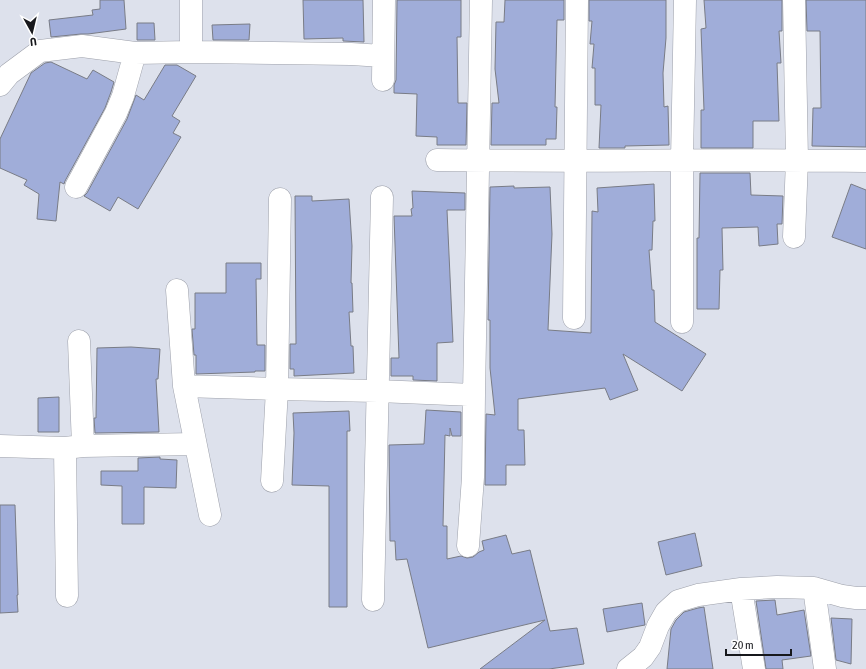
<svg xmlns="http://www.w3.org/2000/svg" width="866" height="669" font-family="'Asap Condensed',sans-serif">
<rect width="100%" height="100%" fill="#dde1ec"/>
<path fill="#a0add9" stroke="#797c86" d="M100,0H124L126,29L88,34H81L51,37L49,20L93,15L92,10L100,9Z
M303,0H363L364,42L343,41V38L304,39Z
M397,0H461V37H457L458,103H467L466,145H437V137L416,136L417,94L394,93V85L396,80Z
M505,0H564V20H557L555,107H557L556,139H546V145H491L492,103H499L495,69L496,22H504Z
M589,0H666V38L663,73L664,107L668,106L669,145L625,146V148H599L601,105H595V68H592L594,44H590L592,21H589Z
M704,0H782V31H779L781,63H777L779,121H753V148H701V110H704L701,29L706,28Z
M806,0H866V147L812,146L813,108H821L820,31H807Z
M137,23H154L155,40H137Z
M250,24L249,40H213L212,25Z
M51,62L87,79L93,70L114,82L111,92L105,108L65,181L64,184L60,182L56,221L37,219L39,194L24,185L27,180L0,168V139L31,73L45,63Z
M165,65H177L196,76L172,116L180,121L173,133L181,137L138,209L118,197L110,211L84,196L87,193L127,119L136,95L144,100Z
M700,173H750L751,195L783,196L782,224H777L778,244L759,246L758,227L722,228L723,270H720L719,309H697V238H699Z
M654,184L655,221H653L652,250H649L652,290H654L655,322L706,354L682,391L623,354L638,390L610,400L605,388L518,399V430H524L525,465H506V485H485L486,414L495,415L490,368V320H488L490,187L514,186V188L550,187L552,234L548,330L591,333L592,211L598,212L597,188Z
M851,184L866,190V249L832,237Z
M412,191L465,193V210H447L453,342L437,343V381L413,380V376H391V358H399L394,216H412L411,209L413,208Z
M295,196H312V201L349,199L352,246L351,283H352L353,312H349L351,346H353L354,373L294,376V369H290V344H296Z
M226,263H261V279H256L257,345H265V371H255V372L196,374V355H194L192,329H195V293H226Z
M131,347L160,349L158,379H156L159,432L95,433L94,418H96L97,348Z
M59,397V432H38V398Z
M426,410L461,412V436H452L450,428V436L445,435L443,526H447V559L461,556L467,558L473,557L479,552L484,550L482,541L506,535L512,554L530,550L550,631L577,628L584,664L549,669H480L545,620L428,648L407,559L396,560L395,541H390L389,445L424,444Z
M349,411L350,431H347V607H329V486L292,485L294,433L293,413Z
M160,457V459L177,460L176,488L144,487V524H122V486L101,485V471H138V458Z
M0,505H15L18,595H17L18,612L0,613Z
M695,533L702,566L666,575L658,542Z
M775,600L777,615L804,610L811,656L782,660L783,669H766L756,601Z
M642,603L645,625L607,632L603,609Z
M704,607L713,669H667L671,629L676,620L684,612L698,608Z
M831,618L852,619L851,664L836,660Z"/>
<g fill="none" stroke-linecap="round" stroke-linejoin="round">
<g stroke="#9da0aa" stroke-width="23">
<path id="minor" d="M191,0V52
M383,80L384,0
M0,85L9,74L40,51L82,46L135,53L191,52L351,54L383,56
M437,160C580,162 723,159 866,161
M76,187L116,113L123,96L135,53
M794,237L797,160L794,0
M177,290L184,386L210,515
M574,318L577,0
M682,322V160L685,0
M79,341L83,446
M184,386L277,389L378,391L474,395
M0,446L65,448L83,446L195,444
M65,448L67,596
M272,481L277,389L280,199
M468,546L473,477L474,395L481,0
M814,588L825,669
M741,589L754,669
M373,600L382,197
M628,669L643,657L650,647L658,626L666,612L678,601L698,595L741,589L777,587L814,588L842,596L856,598H866"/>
</g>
<use href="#minor" stroke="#fff" stroke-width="22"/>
</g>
<g transform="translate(32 32) rotate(172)" stroke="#ffffff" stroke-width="3" paint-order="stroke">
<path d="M0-3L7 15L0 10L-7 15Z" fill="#17181c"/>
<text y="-6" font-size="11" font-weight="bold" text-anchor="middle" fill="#17181c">U</text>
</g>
<path d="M726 649v6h65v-6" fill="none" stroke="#17181c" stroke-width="2"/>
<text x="732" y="649" font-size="12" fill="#17181c" stroke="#ffffff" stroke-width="3" paint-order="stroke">20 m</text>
</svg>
